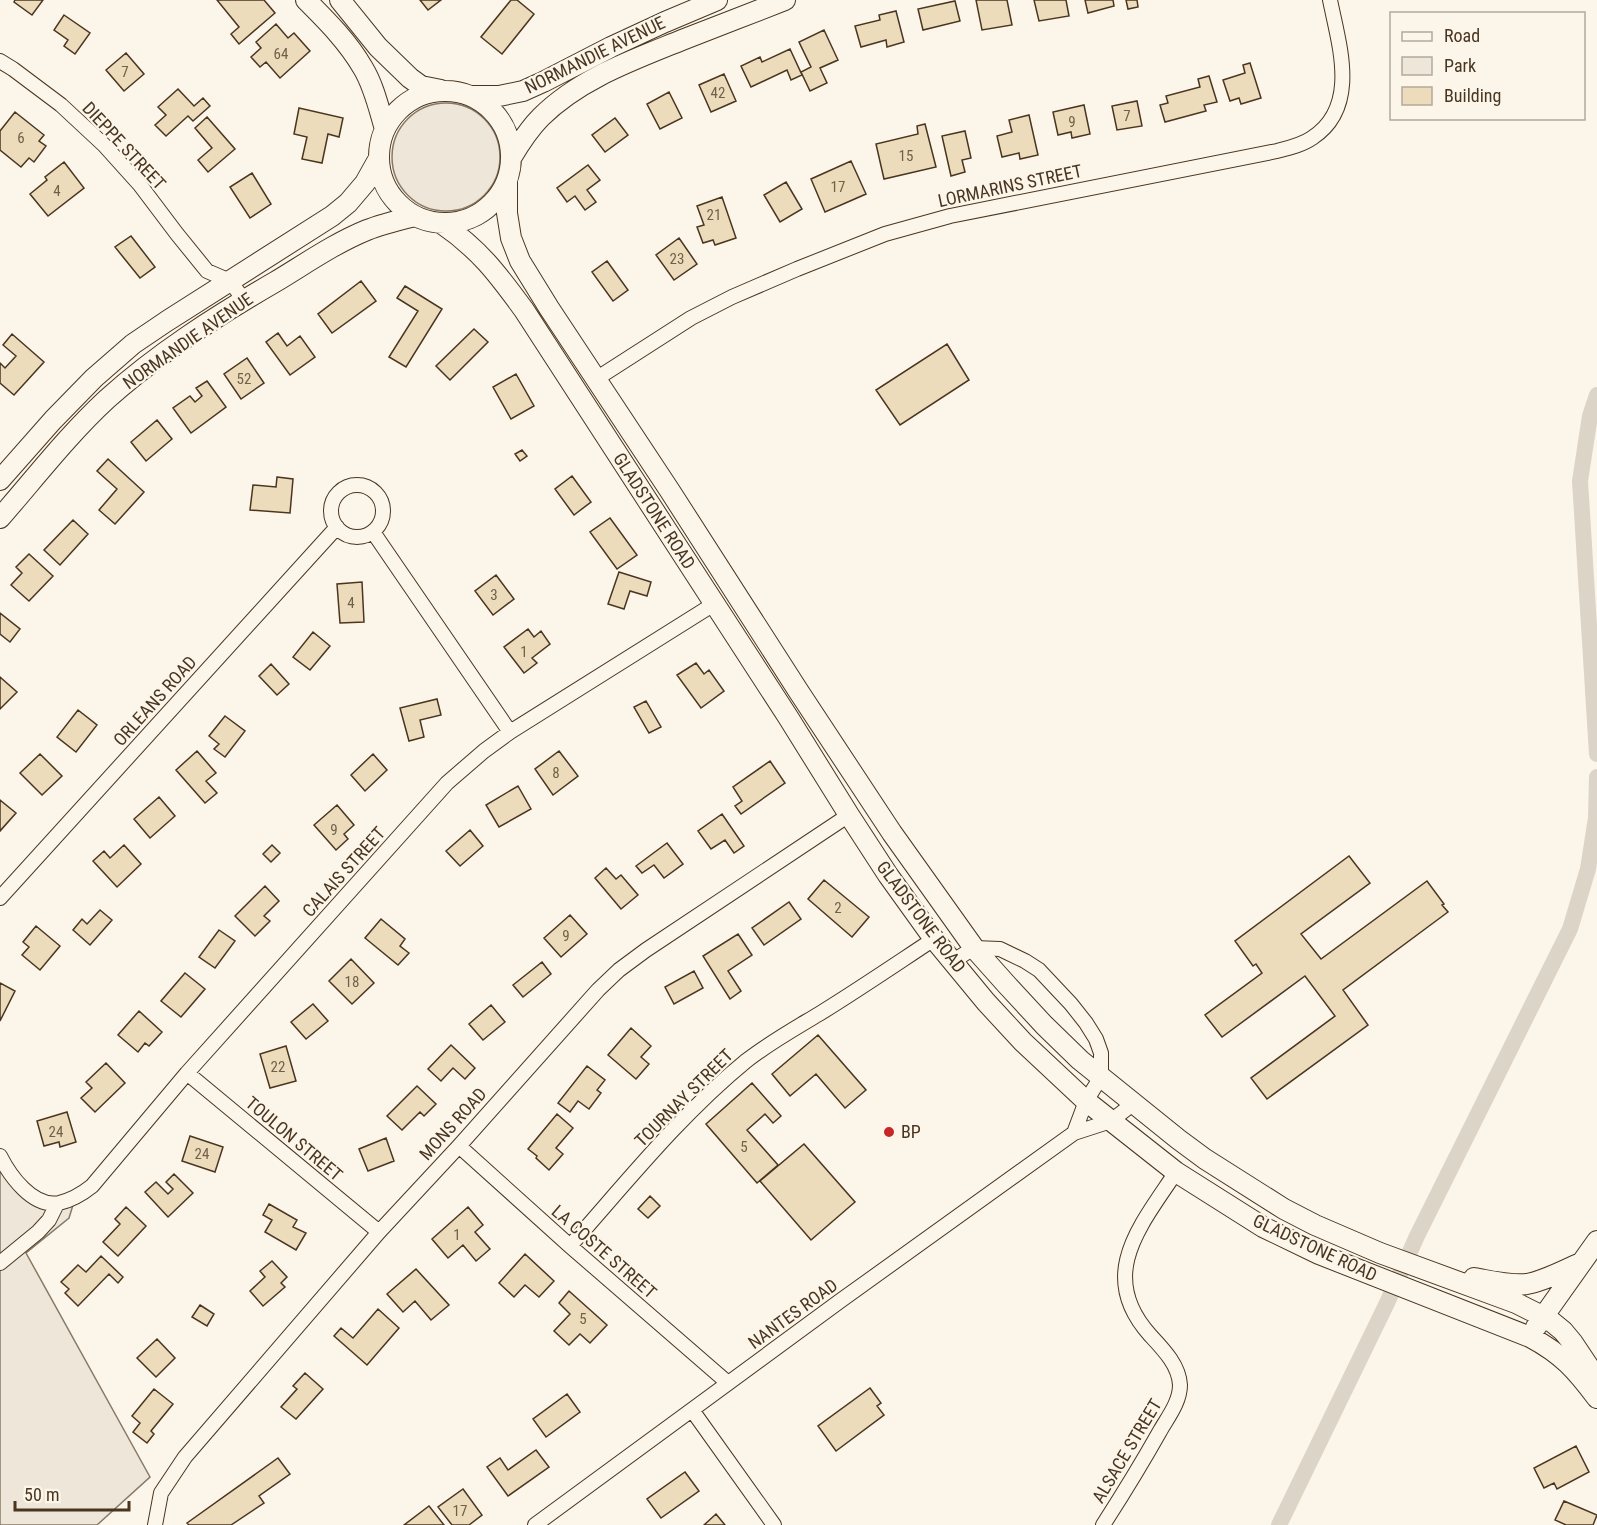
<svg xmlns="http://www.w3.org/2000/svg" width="1597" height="1525" font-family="'Roboto Condensed',sans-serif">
<rect width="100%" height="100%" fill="#fbf6e9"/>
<path fill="#ede6d9" stroke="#887966" stroke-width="1.5" d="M392 157a54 54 0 1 1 108 0a54 54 0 1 1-108 0Z
M0,1155L27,1195L73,1205L69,1218L26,1253L150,1477L97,1525H0Z"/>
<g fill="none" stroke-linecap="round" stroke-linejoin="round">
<path stroke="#dcd4c6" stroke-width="16" d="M1597,395L1590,416L1580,481L1597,754
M1279,1525L1387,1303L1417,1236L1570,929L1588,869L1596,818L1597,777"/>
</g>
<path fill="#ecdcbc" stroke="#4a3520" stroke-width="1.5" d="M15,0H43L32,15L14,2Z
M217,0H264L275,13L239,44L231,34L239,27Z
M420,0H441L428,10Z
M511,0H517L534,14L502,54L481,37Z
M976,0H1007L1012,25L982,30Z
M1034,0H1066L1069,16L1039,21Z
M1085,0H1113L1114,6L1088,13Z
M1126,0H1137L1138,7L1128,9Z
M955,1L960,21L923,30L918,9Z
M896,11L904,42L887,47L886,40L861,47L855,26L880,20L879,15Z
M64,15L90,33L75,54L64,46L68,40L54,30Z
M276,24L288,38L294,33L310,51L280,78L266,62L260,67L251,57L261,48L256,42Z
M824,30L838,60L820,68L827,83L810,91L801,72L811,67L799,42Z
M790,49L802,75L791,80L787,70L751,87L741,66L760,57L762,62Z
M126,53L144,74L124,91L106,70Z
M1250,63L1261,98L1241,104L1239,98L1230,101L1223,80L1245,73L1243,65Z
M724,74L736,101L711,112L699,85Z
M1209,76L1217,102L1204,105L1206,111L1165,122L1160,105L1168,103L1166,96L1200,87L1198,79Z
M178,89L194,106L203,98L210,106L193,121L188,116L166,136L155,125L166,115L158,107Z
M669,92L682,118L660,129L647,104Z
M1137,101L1142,126L1117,130L1112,106Z
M1084,105L1090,134L1072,138L1071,132L1058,135L1053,112Z
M299,108L343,118L339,137L328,134L322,163L302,159L307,137L294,134Z
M15,112L44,135L39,141L46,146L34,162L29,158L21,167L0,150V131Z
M1029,115L1038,155L1020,159L1019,153L1002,157L997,136L1012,132L1009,120Z
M207,117L235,149L208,172L198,160L212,148L195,128Z
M615,118L628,135L605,152L592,135Z
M925,124L936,167L884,179L876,144L918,134L917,126Z
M965,131L971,158L962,160L965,172L951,176L942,136Z
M851,161L866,194L825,212L811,179Z
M64,162L84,188L48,216L30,194L47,180L45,177Z
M588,165L600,180L587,190L596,202L585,210L575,196L567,202L557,188Z
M252,173L271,204L250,218L230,187Z
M786,182L802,209L780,222L764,195Z
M722,197L736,238L715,245L713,240L703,243L697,227L704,225L697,206Z
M131,236L155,267L140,278L115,247Z
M679,238L697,264L674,280L656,255Z
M607,261L628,290L613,301L592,272Z
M361,281L376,301L332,333L318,314Z
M405,286L442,309L406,367L389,357L418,311L397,298Z
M474,329L488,342L450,380L436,366Z
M278,333L287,346L300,336L315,357L290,375L266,342Z
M12,334L44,362L14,395L0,383V363L5,368L16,356L3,345Z
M947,344L969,380L900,425L876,390Z
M247,358L264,383L241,399L224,374Z
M516,374L534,406L511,419L493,387Z
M207,381L226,407L191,433L173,408L190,396L195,402L202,396L196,388Z
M157,420L172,439L146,461L131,442Z
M522,450L527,456L520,461L515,454Z
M108,459L144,492L115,524L99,510L117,489L97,471Z
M572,476L591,502L574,515L555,489Z
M277,477L293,479L290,513L250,510L253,485L276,487Z
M610,518L637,555L617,569L590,532Z
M73,520L88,534L60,565L44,550Z
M29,554L53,576L29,601L11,585L22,573L16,567Z
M619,572L651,582L647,596L630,591L624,609L608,604Z
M496,575L514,599L493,615L475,591Z
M362,582L364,622L340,623L337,584Z
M0,613L20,629L10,642L0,634Z
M528,629L534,637L541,631L550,644L532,658L537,663L524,673L504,647Z
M313,632L330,646L310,670L293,657Z
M696,663L704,674L709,670L724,691L701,708L677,675Z
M271,664L289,684L277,695L259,676Z
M0,677L17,692L0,709Z
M437,699L441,715L420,720L424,737L409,741L400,708Z
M646,701L661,727L649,733L634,707Z
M78,710L97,725L76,752L57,737Z
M225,716L245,731L225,757L214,749L219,744L209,736Z
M197,751L216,773L206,781L217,793L205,803L176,770Z
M559,751L578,776L553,795L535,769Z
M40,754L62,776L42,795L20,773Z
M373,754L387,770L365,791L351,775Z
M770,761L785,783L741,814L735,806L742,801L733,787Z
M518,786L531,809L499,827L486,805Z
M159,797L175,816L150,838L134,819Z
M0,800L16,813L0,831Z
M337,805L354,825L344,834L348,839L336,850L314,825Z
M722,814L744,846L734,853L725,840L711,849L698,831Z
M470,830L483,846L460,866L446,851Z
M667,843L683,864L664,878L654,865L642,873L636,866Z
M124,845L141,864L117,887L93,861L104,851L110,858Z
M272,845L280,853L271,862L263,854Z
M1349,856L1370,883L1301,934L1321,959L1427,881L1444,904L1442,905L1448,912L1343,990L1368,1025L1267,1099L1251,1078L1335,1016L1305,976L1222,1037L1205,1015L1262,973L1256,964L1253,966L1235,941Z
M606,868L616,879L621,875L638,895L621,909L595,878Z
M824,880L869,917L852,937L808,899Z
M265,886L279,901L264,916L270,921L255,936L235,916Z
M789,902L801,919L764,945L752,928Z
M100,910L112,920L90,945L73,930L82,919L87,924Z
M570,915L587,934L561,957L544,938Z
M381,919L405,939L400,946L409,953L398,965L365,938Z
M36,926L60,946L40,970L22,955L29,947L23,942Z
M219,930L235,941L215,968L199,957Z
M738,934L752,955L728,971L741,991L730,999L703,956Z
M351,959L374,983L352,1004L329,981Z
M542,962L551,974L523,997L513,985Z
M694,971L703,988L674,1004L665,987Z
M185,973L205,989L181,1017L161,1001Z
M0,983L15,991L0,1021Z
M313,1004L328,1021L306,1039L291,1022Z
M491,1005L505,1022L483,1040L469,1024Z
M139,1011L162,1032L149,1046L145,1043L138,1052L118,1035Z
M631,1028L651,1046L641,1057L649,1064L636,1079L608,1055Z
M818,1035L866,1090L845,1108L816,1074L790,1096L772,1074Z
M451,1045L475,1068L465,1079L453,1068L441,1081L428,1069Z
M286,1046L296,1081L270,1088L260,1054Z
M106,1063L125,1083L95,1112L81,1098L92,1088L86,1082Z
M587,1066L605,1080L597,1090L601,1093L589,1109L578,1101L570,1112L558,1103Z
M752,1083L781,1116L773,1123L765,1114L747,1130L778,1165L757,1183L706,1124Z
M417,1086L436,1104L424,1116L420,1112L402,1130L387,1116Z
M67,1112L76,1142L60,1147L59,1142L44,1146L37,1121Z
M557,1114L573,1128L556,1148L563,1154L549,1170L536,1158L537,1156L528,1149Z
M190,1136L223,1147L215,1172L182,1161Z
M386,1138L394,1161L368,1171L359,1149Z
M804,1144L855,1202L811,1240L760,1181Z
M174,1174L193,1193L168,1217L145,1192L156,1182L168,1194L173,1189L166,1182Z
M650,1196L660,1206L648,1218L638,1209Z
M269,1204L297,1220L293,1227L306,1233L296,1250L265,1232L272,1220L263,1215Z
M126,1207L146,1226L118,1256L103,1242L120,1224L115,1219Z
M468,1207L483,1225L475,1232L490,1249L476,1261L463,1245L448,1258L432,1239Z
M525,1254L554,1281L539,1297L525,1285L514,1297L499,1283Z
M101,1256L123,1277L118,1283L109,1274L78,1306L65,1293L69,1289L61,1282L78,1265L86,1272Z
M272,1261L287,1277L281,1283L285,1287L263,1306L250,1291L265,1277L260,1271Z
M416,1269L449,1305L431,1320L415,1301L403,1312L387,1294Z
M569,1291L607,1325L590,1343L580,1334L569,1345L554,1331L570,1314L559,1303Z
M200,1305L214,1314L207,1326L192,1317Z
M378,1309L399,1328L367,1365L334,1336L341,1328L353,1338Z
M157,1339L175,1358L156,1377L137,1358Z
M305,1373L323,1389L296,1419L281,1407L297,1389L293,1386Z
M870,1388L881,1403L877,1406L884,1415L836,1451L818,1426Z
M154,1389L173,1404L151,1431L154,1434L147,1443L133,1432L140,1423L132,1416Z
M567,1394L580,1412L546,1437L533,1419Z
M1576,1446L1589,1472L1557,1489L1554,1483L1544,1488L1534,1468Z
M536,1450L549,1467L508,1496L487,1467L500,1458L508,1470Z
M278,1458L290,1474L259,1496L264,1503L231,1525H189L187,1523Z
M685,1472L699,1491L661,1518L647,1499Z
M463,1489L482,1515L469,1525H452L438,1507Z
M1564,1501L1597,1515L1593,1525H1566L1555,1520Z
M429,1506L444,1525H404Z
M716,1514L725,1525H704Z"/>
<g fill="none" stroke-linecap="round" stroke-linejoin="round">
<g stroke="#4a3520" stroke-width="16">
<path id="street" d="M0,61L13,69L61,105L104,145L140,185L177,234L207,271L230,281L244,300
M596,379L691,318L732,297L797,269L885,234L950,216L1277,151C1289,148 1302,145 1312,138C1360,107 1339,45 1330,0
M331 511a26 26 0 1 1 52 0a26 26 0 1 1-52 0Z
M373,532L510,732
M0,898L337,527
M953,961L974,948L1000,949L1025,961L1039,970L1071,1004L1086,1023L1096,1039L1101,1053V1077L1086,1101L1074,1133
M187,1073L379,1232
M459,1146L570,1246L728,1383
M0,1156C10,1176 33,1208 59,1203C72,1200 82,1194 92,1186L187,1073L447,783L484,751L510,732L714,604
M570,1246C626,1183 680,1115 746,1061C769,1043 794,1029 819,1014C858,990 896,964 934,939
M0,1263L38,1232L49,1220L57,1204
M692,1410L774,1525
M155,1525L161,1493L185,1457L379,1232L459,1146L598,990L619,970L646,950L849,815
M535,1525L840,1301L1074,1133L1111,1121L1134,1103
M1103,1525C1123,1494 1142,1463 1160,1431C1168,1417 1180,1402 1180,1385C1179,1365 1163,1349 1150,1335C1096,1275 1141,1225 1176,1172"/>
</g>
<g stroke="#4a3520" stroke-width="22">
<path id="secondary" d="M306,0C327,21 348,42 363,68C374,86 379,109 385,129
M340,0L378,47L410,78L421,86L441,90
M379 157a66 66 0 1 1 132 0a66 66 0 1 1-132 0Z
M471,96H499L523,91L543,82L611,47L665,22L717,0
M511,158C520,143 529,129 541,117C579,79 633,60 682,40C716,27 751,13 785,0
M507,180V213L511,238L520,261L549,308L670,491L799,692L892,833L974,948L1007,985L1044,1025L1080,1060L1178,1139L1205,1159L1284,1209L1315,1225L1380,1253L1516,1303L1542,1316L1552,1322L1563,1331L1573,1343L1597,1379
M441,223C479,249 497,273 524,310L788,717L849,815L888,875L934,939L986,1002L1023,1042L1086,1101L1176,1172L1263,1227L1319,1254L1530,1337C1562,1354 1576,1370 1597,1398
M0,480L53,420L94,378L133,344L167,321L332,216L348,203L365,183L379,158
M0,518C35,478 68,435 107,399C158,353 216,316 275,282C305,264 335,243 367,230C382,224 399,220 415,216
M1474,1278C1491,1281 1510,1286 1527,1284C1545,1281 1564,1270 1581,1263
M1536,1327L1597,1241"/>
</g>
<use href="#street" stroke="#fbf6e9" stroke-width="14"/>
<use href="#secondary" stroke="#fbf6e9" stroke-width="20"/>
</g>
<circle fill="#c62828" stroke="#fbf6e9" stroke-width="2" cx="889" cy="1132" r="6"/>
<g text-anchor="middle" stroke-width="4.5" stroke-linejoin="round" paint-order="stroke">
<g font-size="15" fill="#725f47">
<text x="281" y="59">64</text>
<text x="125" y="77">7</text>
<text x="718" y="98">42</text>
<text x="1127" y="121">7</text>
<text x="1072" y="127">9</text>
<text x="21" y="143">6</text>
<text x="906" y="161">15</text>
<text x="838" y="192">17</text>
<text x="57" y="196">4</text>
<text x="714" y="220">21</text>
<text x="677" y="264">23</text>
<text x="244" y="384">52</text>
<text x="494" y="600">3</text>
<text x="351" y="608">4</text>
<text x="524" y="657">1</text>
<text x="556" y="778">8</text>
<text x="334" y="835">9</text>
<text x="838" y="913">2</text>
<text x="566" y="941">9</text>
<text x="352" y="987">18</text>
<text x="278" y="1072">22</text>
<text x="56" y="1137">24</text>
<text x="744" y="1152">5</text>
<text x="202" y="1159">24</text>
<text x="457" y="1240">1</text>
<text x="583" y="1324">5</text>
<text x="460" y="1516">17</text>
</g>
<g font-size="18" fill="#4a3520" stroke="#fbf6e9">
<text transform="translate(595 55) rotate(-26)" y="6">NORMANDIE AVENUE</text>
<text transform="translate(124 146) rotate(47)" y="6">DIEPPE STREET</text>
<text transform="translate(1010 186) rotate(-12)" y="6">LORMARINS STREET</text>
<text transform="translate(188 341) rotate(-35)" y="6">NORMANDIE AVENUE</text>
<text transform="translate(654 511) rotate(57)" y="6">GLADSTONE ROAD</text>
<text transform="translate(155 701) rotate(-48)" y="6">ORLEANS ROAD</text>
<text transform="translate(344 872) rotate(-48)" y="6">CALAIS STREET</text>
<text transform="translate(921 917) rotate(53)" y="6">GLADSTONE ROAD</text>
<text transform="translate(684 1098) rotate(-45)" y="6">TOURNAY STREET</text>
<text transform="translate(453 1124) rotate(-48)" y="6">MONS ROAD</text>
<text transform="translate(294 1139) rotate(40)" y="6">TOULON STREET</text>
<text transform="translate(1315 1248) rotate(25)" y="6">GLADSTONE ROAD</text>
<text transform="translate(604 1252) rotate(41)" y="6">LA COSTE STREET</text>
<text transform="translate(793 1314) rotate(-36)" y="6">NANTES ROAD</text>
<text transform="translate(1127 1451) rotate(-59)" y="6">ALSACE STREET</text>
</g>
<g font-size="18" fill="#4a3520" stroke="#fbf6e9" text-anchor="start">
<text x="901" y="1138">BP</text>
</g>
</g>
<rect x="1390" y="12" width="195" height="108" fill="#fbf6e9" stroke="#b4a999" stroke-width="1.5"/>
<rect x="1402" y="32" width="30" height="9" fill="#fbf6e9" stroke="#b4a999" stroke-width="1.5"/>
<text x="1444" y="42" font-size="18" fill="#4a3520">Road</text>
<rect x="1402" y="57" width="30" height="18" fill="#ede6d9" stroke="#b4a999" stroke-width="1.5"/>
<text x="1444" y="72" font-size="18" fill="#4a3520">Park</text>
<rect x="1402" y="87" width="30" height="18" fill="#ecdcbc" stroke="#b4a999" stroke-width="1.5"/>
<text x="1444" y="102" font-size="18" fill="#4a3520">Building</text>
<path d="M15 1501v9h114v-9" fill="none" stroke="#4a3520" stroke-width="3"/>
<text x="24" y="1501" font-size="18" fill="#4a3520" stroke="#fbf6e9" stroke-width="4.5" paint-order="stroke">50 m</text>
</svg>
